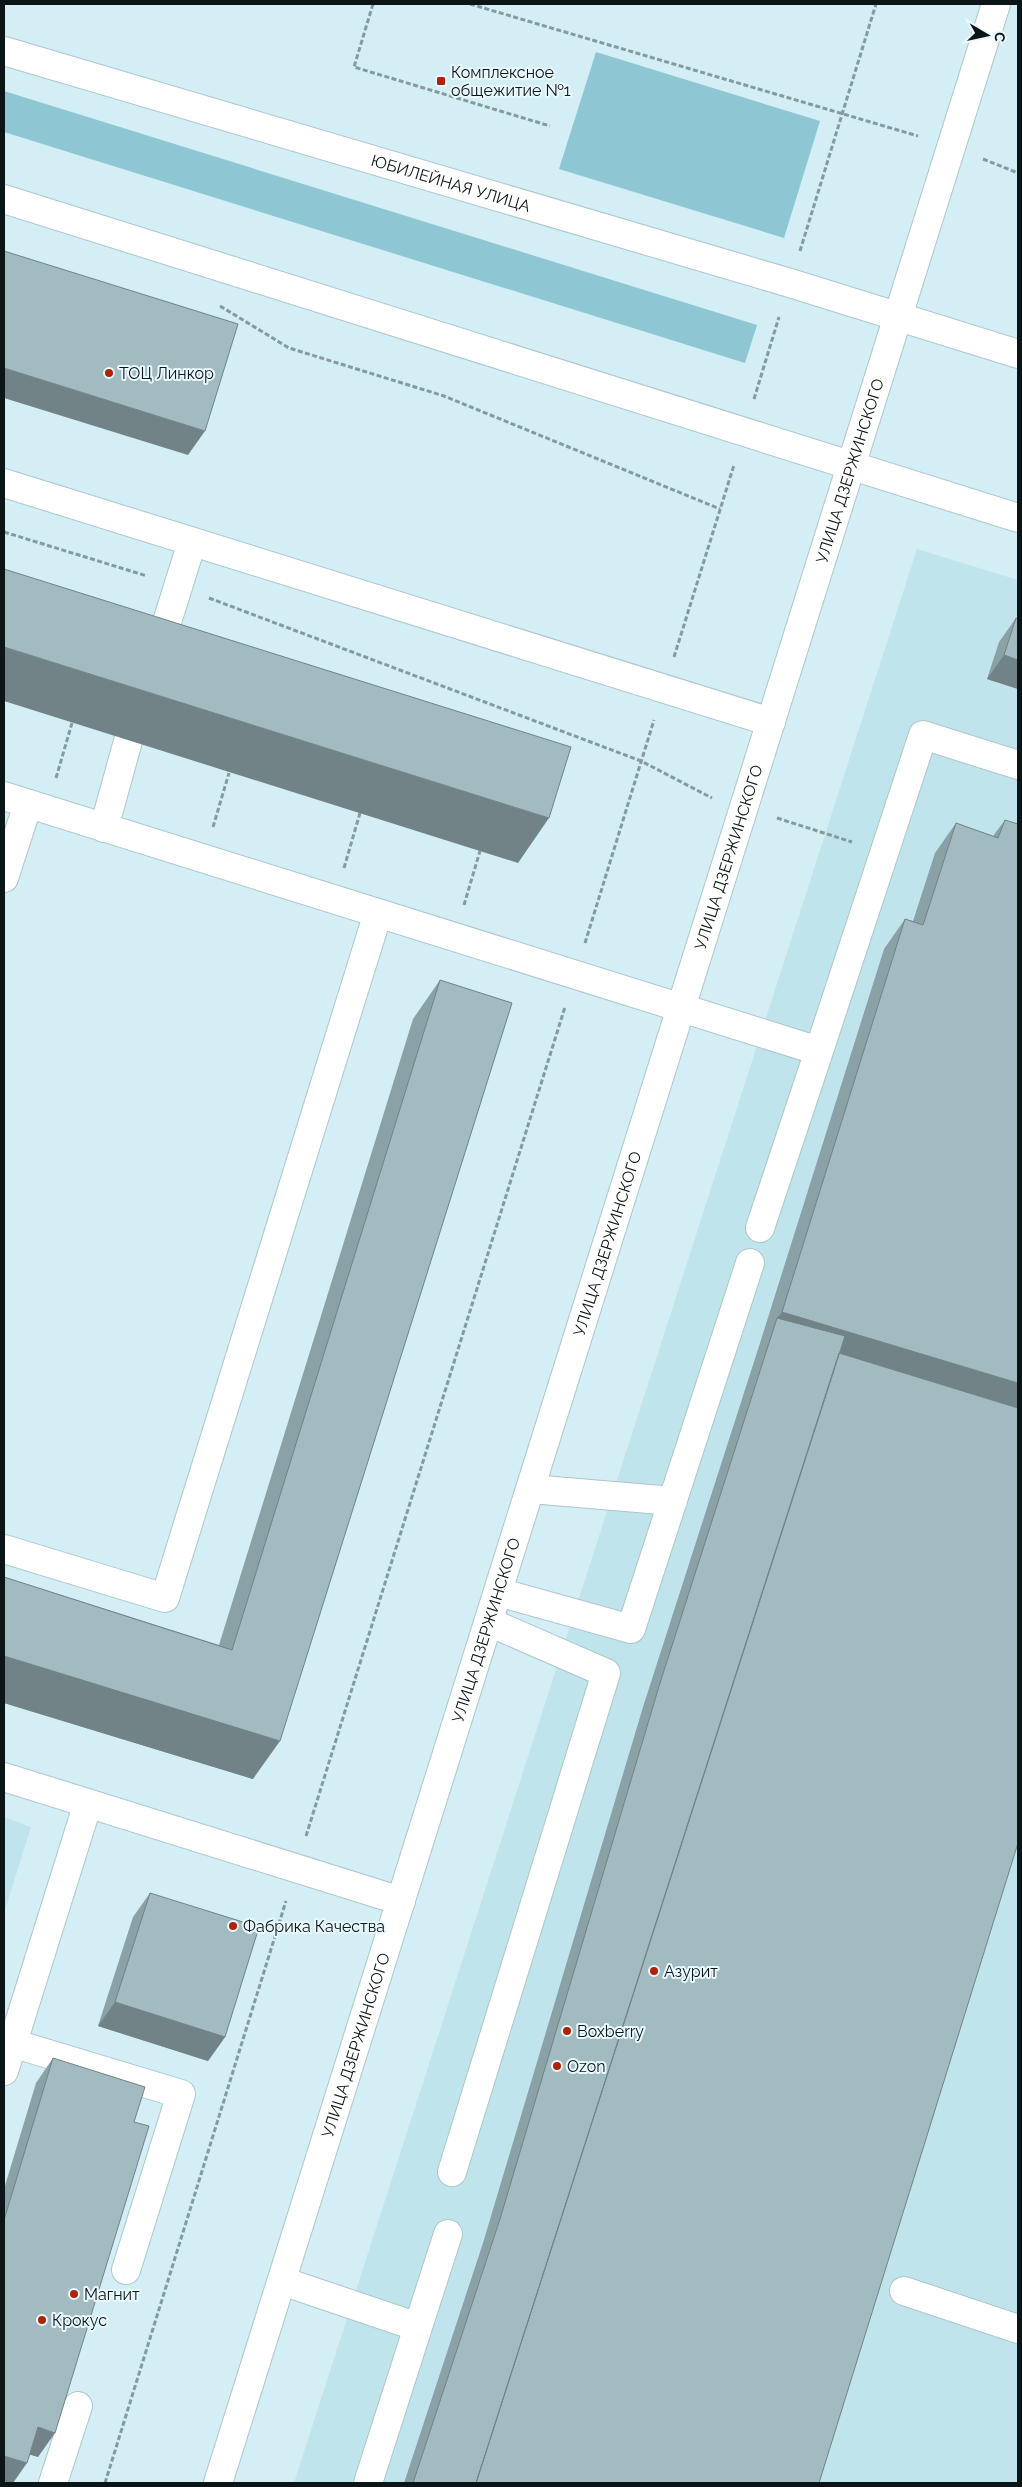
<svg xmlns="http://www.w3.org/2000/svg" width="1022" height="2487" font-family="Raleway,sans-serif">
<rect width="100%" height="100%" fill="#d3eef4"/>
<path fill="#c0e4ec" d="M917,549L1018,580V2483H294Z
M4,1817L31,1827L4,1913Z"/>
<path fill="#8ec7d3" d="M596,52L820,121L784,238L559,169Z
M4,91L757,325L745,363L4,132Z"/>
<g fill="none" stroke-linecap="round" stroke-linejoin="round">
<g stroke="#acc6cc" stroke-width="30">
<path id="minor" d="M4,483L771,722
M156,657L192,542
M4,796L819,1051L760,1228
M104,828L128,741
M4,878L28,804
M819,1051L923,735L1018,765
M531,1489L673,1501
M4,1549L165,1598L378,913
M498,1592L631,1629L750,1263
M4,1777L401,1901
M12,2043L181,2094L126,2270
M4,2071L88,1803
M452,2172L606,1673L489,1622
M282,2281L418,2327L368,2483
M904,2291L1018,2329
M418,2327L448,2234
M53,2483L78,2406"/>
</g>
<g stroke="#acc6cc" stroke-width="30">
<g id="major">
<path id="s1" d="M4,51L790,283L1018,354"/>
<path d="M4,199L1018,518"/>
<path id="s2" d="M218,2483L996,4"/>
</g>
</g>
<path stroke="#869a9e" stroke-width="3" stroke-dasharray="5 2.5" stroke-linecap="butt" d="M373,4L354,67L550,126
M470,4L918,136
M983,159L1018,173
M800,251L876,4
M220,306L289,348L444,396L720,509
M754,399L779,317
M4,532L147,576
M209,598L641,761L712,798
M674,657L734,465
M56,778L72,723
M777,818L852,842
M213,827L229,773
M344,868L360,813
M464,905L480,851
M585,943L654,720
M306,1836L565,1007
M105,2483L286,1901"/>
<use href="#minor" stroke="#fff" stroke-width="28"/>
<use href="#major" stroke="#fff" stroke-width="28"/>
</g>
<path fill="#8aa1a6" d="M1016,618L1018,689L987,679L999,642Z
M1005,820L819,2483H404L483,2243L643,1707L760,1343L884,949L905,919L913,921L935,853L956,823L993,836Z
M440,980L253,1779L4,1703V1577L219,1645L413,1019Z
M150,1893L225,2037L208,2061L98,2026L133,1917Z
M53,2058L134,2122L38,2457L30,2454L4,2483V2189L36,2083Z"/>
<path fill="#718387" d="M4,368L205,431L188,455L4,398Z
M4,647L549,818L518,863L4,701Z
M1004,655L1018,660V689L987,679Z
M782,1312L1018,1383V1419L769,1345L777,1318Z
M4,1656L280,1741L253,1779L4,1703Z
M115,2002L225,2037L208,2061L98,2026Z
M38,2427L55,2433L38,2457L21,2452Z
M4,2456L27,2463L13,2483H4Z"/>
<path fill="#a1bbc1" stroke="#718387" d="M4,251L238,324L205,431L4,368Z
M4,569L571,747L549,818L4,647Z
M1016,618L1018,619V660L1004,655Z
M1005,820L1018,824V1383L782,1312L905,919L923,925L956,823L998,838Z
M440,980L512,1003L280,1741L4,1656V1577L232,1650Z
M777,1318L845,1336L476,2483H413L500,2219L660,1683Z
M839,1353L1018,1408V1843L819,2483H476Z
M150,1893L259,1927L225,2037L115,2002Z
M53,2058L145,2087L134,2122L149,2126L55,2433L38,2427L27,2463L4,2456V2220Z"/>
<g fill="#b02205" stroke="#e9f9fd" stroke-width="2">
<rect x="436" y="76" width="10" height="10" rx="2.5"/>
<circle cx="109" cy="373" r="5"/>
<circle cx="233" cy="1926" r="5"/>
<circle cx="654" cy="1971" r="5"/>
<circle cx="567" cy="2031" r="5"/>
<circle cx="557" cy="2066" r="5"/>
<circle cx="74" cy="2294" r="5"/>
<circle cx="42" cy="2320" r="5"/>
</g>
<g text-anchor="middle" stroke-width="4" stroke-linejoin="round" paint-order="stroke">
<g font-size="16" fill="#0b1416" stroke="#e9f9fd" text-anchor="start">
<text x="451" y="78">Комплексное<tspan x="451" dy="18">общежитие №1</tspan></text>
<text x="119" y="379">ТОЦ Линкор</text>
<text x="243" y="1932">Фабрика Качества</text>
<text x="664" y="1977">Азурит</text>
<text x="577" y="2037">Boxberry</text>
<text x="567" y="2072">Ozon</text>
<text x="84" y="2300">Магнит</text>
<text x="52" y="2326">Крокус</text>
</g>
<g font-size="16" fill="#0b1416" stroke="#e9f9fd">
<text dy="6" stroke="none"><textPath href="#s1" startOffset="466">ЮБИЛЕЙНАЯ УЛИЦА</textPath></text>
<text dy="6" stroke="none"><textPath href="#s2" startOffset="2109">УЛИЦА ДЗЕРЖИНСКОГО</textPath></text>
<text dy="6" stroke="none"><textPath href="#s2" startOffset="1704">УЛИЦА ДЗЕРЖИНСКОГО</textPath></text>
<text dy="6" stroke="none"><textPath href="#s2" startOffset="1299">УЛИЦА ДЗЕРЖИНСКОГО</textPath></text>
<text dy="6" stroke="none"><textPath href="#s2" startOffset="894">УЛИЦА ДЗЕРЖИНСКОГО</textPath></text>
<text dy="6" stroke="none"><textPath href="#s2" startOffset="459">УЛИЦА ДЗЕРЖИНСКОГО</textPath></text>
</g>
</g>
<rect width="1022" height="2487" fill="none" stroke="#0b1416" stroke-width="10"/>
<g transform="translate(987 35) rotate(99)" stroke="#e9f9fd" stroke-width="4" paint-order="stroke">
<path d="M0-4L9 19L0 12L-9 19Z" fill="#0b1416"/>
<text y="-8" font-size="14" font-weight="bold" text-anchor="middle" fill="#0b1416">С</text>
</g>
</svg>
